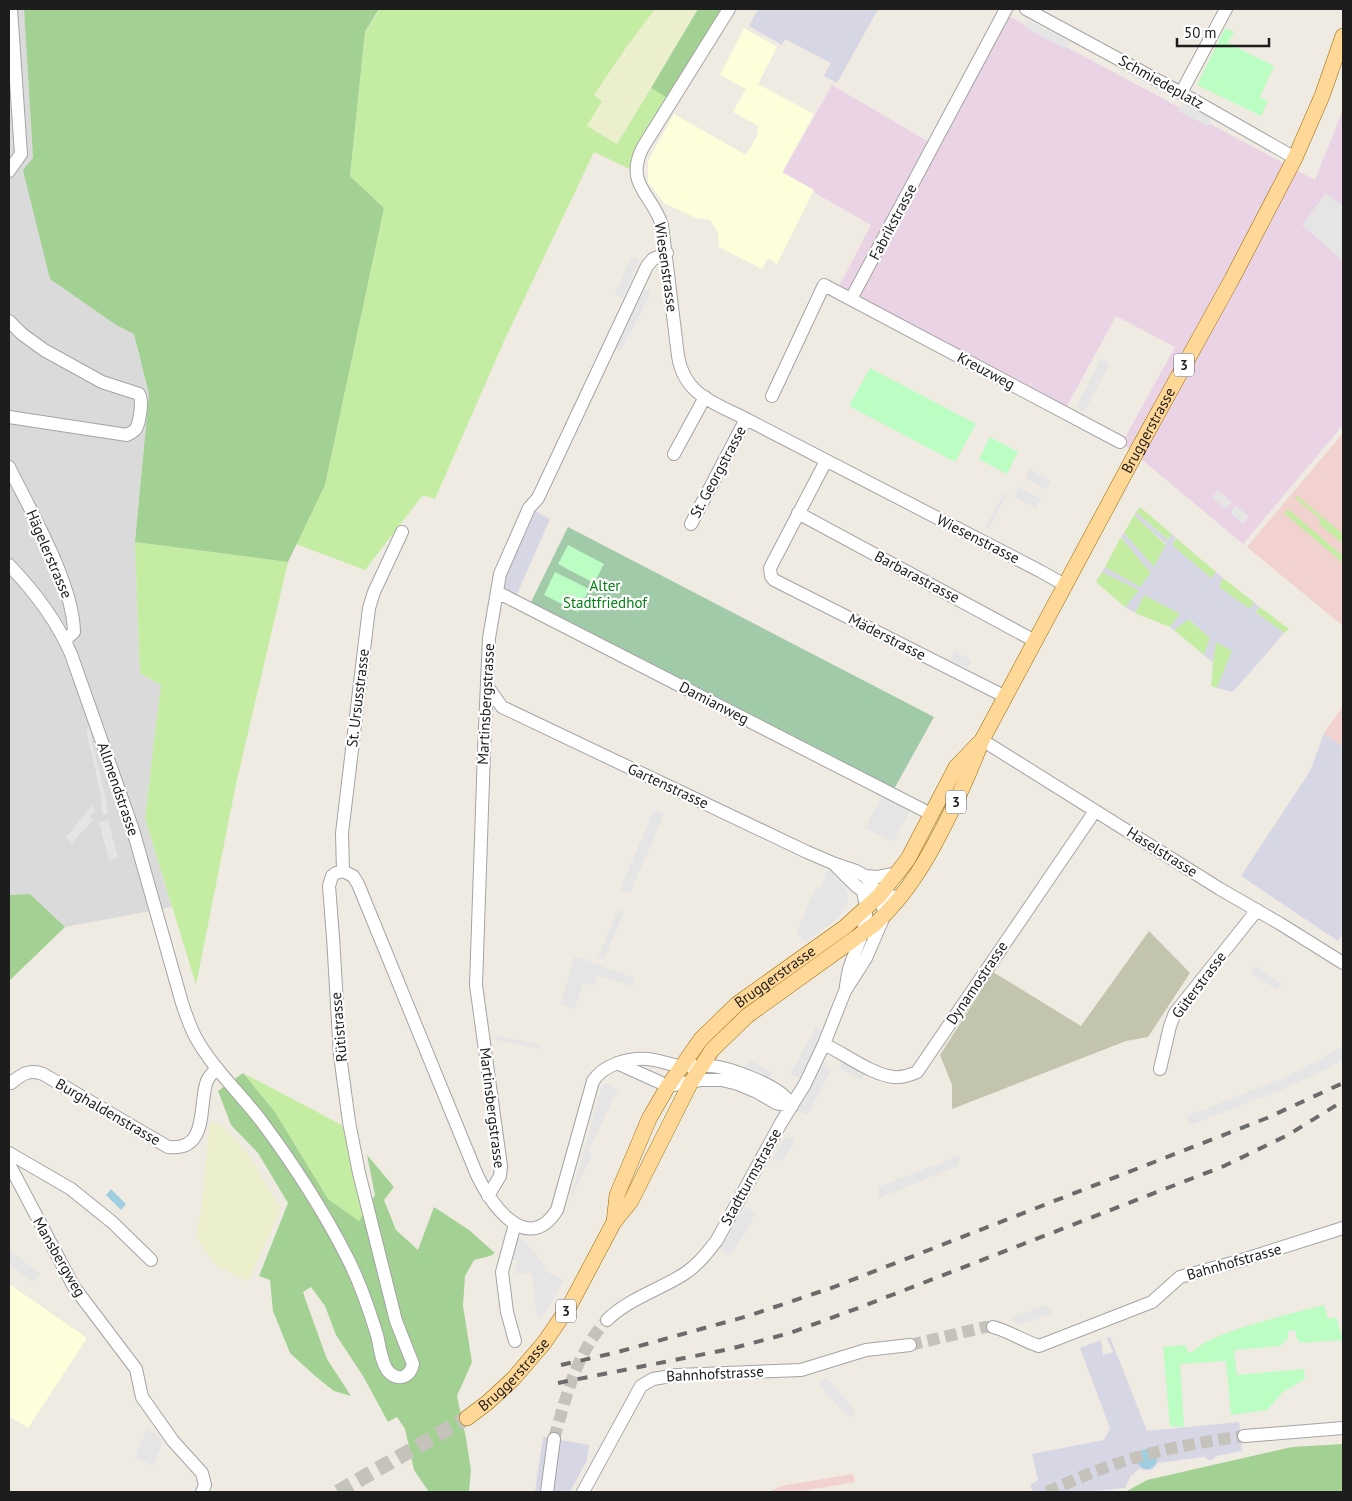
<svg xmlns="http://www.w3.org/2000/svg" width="1352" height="1501" font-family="'PT Sans',sans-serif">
<rect width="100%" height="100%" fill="#efebe2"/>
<path fill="#dbdada" d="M9,9H24L33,158L50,279L116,325L134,334L149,394L135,542L140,673L161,685L145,818L172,907L65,927L30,894L11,895L9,892Z"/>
<path fill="#f1d2cf" d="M1343,433V626L1247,547Z
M1343,706V747L1324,733Z
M853,1474L855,1482L797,1492H768L781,1486Z"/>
<path fill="#e9d3e4" d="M999,11L1315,180L1343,110V425L1243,544L1122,443L1175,347L1116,316L1067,406L833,298L871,225L782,174L832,85L929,142Z"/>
<path fill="#fdffdb" d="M744,28L777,47L758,84L814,114L782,172L814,190L777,264L768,258L762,269L719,247L718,232L710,220L696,218L664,203L648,182V161L674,114L746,155L757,136L758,126L733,112L746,89L720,75Z
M9,1284L87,1338L28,1428L9,1416Z"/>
<path fill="#c3c4ad" d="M1149,931L1190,973L1148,1037L1126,1041L952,1109V1085L940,1055L993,972L1081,1026Z"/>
<path fill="#ebefcb" d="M655,9H698L617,144L587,126L602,101L594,96L625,49Z
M210,1123L222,1125L248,1154L281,1209L248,1281L219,1267L204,1250L196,1235L201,1213Z"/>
<path fill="#c4eda3" d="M380,9H655L625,49L594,95L602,101L587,126L617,144L651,88L672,101L636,172L594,152L505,339L435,499L423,495L365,570L296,544L325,485L384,208L350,176L365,33Z
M1297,496L1343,534V544L1318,523L1321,520L1295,498Z
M1140,507L1172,534L1168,540L1136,512Z
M1288,509L1343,556V563L1284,513Z
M1134,515L1166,545L1154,568L1124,533Z
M1121,537L1151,573L1140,587L1105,567Z
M1176,538L1216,572L1211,579L1172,545Z
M135,542L288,562L236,784L196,985L145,818L161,685L140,673Z
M1102,572L1139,590L1125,607L1096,582Z
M1223,578L1254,602L1251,610L1219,587Z
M1144,595L1181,614L1170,627L1135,613Z
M1260,607L1289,629L1284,633L1255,612Z
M1188,619L1210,638L1204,655L1174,630Z
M1215,641L1233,651L1217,688L1211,686Z
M243,1073L342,1125L365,1212L359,1221L328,1199L275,1112Z"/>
<path fill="#a3d193" d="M24,9H379L365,32L350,176L384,208L325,485L288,562L135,542L149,394L134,334L116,325L50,279L23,170L33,158Z
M698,9H729L672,101L651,88Z
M9,892L11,895L30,894L65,927L9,981Z
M243,1073L275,1112L328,1199L359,1221L375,1195L367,1155L394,1187L384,1200L396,1230L418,1250L434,1207L469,1230L495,1253L490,1256L474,1260L465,1276L463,1306L472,1362L457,1396L466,1438L471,1470L469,1492H429L414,1470L405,1429L397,1417L388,1422L363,1376L336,1335L325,1306L311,1287L303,1292L306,1301L327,1359L351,1396L334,1391L315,1376L290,1353L273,1311L270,1280L259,1276L288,1203L258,1153L231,1125L218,1091Z
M1343,1444V1492H1118L1127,1491L1147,1480L1292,1447Z"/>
<path fill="#a1caa9" d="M568,527L934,717L894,789L530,604Z"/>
<path fill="#bbfdc3" d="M1225,28L1234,32L1228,43L1274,66L1260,97L1268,101L1261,116L1197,85Z
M870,368L976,424L955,462L849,406Z
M990,437L1018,452L1007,474L979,459Z
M568,545L604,564L594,583L558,564Z
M555,572L589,589L578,612L544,595Z
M1324,1305L1328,1319L1336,1317L1343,1340L1301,1343L1296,1337V1330L1288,1331V1338L1280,1346L1234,1350L1237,1375L1304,1369L1305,1379L1283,1392L1267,1410L1231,1415L1226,1361L1180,1364L1184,1427L1170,1426L1163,1347L1185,1345L1189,1353L1193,1352C1206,1333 1298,1312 1324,1305Z"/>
<path fill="#e5e5e5" d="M1027,20L1070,42L1066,49L1024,27Z
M1183,102L1212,117L1208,126L1178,111Z
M1326,193L1343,206V261L1302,225Z
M631,257L639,260L623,298L615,294Z
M642,289L651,292L621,351L614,348Z
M1101,359L1110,364L1084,412L1076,407Z
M1030,469L1051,481L1046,490L1025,478Z
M1019,487L1041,499L1036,508L1014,497Z
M1218,490L1232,502L1226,509L1212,498Z
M1004,493L1007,495L989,528L986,526Z
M1236,505L1249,517L1243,524L1230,513Z
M955,651L972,660L968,668L951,660Z
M89,728L107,804V814L102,815L101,795L86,729Z
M882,796L910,811L893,842L865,828Z
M92,806L95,810L90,817L93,820L72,843L66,837Z
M654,810L664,814L630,893L620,889Z
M108,820L118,858L109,860L99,822Z
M829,867L835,877L846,889L848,895V904L837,919L806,942L796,933L816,887L820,888Z
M618,910L624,912L604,960L598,958Z
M575,956L634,978L632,986L597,975L594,986L583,983L575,1009L560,1004Z
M1255,966L1282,984L1277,990L1251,973Z
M816,1027L824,1032L799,1078L790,1074Z
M496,1036L542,1045L541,1049L495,1040Z
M1343,1045V1059L1331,1067L1279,1091L1190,1125L1187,1116L1279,1080L1325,1057Z
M844,1060L866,1072L862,1080L839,1068Z
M751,1061L773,1073L766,1079L743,1069Z
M822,1065L831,1070L807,1115L798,1111Z
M607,1083L618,1089L588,1152L592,1155L569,1202L602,1087Z
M784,1138H796L785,1159L772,1161Z
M960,1155L958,1166L879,1198V1187Z
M745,1207L756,1213L737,1246L728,1256L720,1249Z
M517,1239L525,1241L545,1266L544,1270L564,1281L541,1319L537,1317L532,1273L514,1274L518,1261L511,1259Z
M9,1250L40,1273L33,1282L9,1264Z
M1046,1305L1053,1313L1018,1326L1011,1318Z
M826,1377L856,1411L849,1418L818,1384Z
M147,1429L157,1435L163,1442L153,1465L135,1457Z"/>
<path fill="#d7d6e5" d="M758,9H878L837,83L824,76L831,63L785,39L782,45L749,26Z
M529,508L550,519L514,601L497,592Z
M1136,512L1168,540L1172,534L1176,538L1172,545L1211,578L1216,572L1223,578L1219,587L1250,609L1254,602L1260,607L1255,612L1284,633L1233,692L1217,688L1232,651L1216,642L1213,663L1204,655L1210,638L1189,619L1174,630L1170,627L1180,614L1144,595L1135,613L1125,607L1139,590L1102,572L1105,567L1140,587L1151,573L1121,537L1124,533L1154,567L1166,544L1134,515Z
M1324,733L1343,747V934L1338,941L1241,876L1310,771Z
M1110,1337L1147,1431L1239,1422L1242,1451L1216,1456L1211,1461L1204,1457L1158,1463L1152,1470H1143L1140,1468L1130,1477L1125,1488L1084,1492H1033L1030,1485L1038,1480L1032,1454L1104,1440L1110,1428L1080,1348L1101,1340L1103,1355L1113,1352L1107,1338Z
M543,1437L589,1445L587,1460L570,1492H535Z"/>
<path fill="#9fcee0" d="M111,1189L126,1204L121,1210L106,1195Z
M1137 1459a10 10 0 1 1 20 0a10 10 0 1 1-20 0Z"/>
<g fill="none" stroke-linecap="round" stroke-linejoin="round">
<path stroke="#c5c2bb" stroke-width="12" stroke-dasharray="12 6" stroke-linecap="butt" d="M910,1345L985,1327H993
M554,1439C566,1397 576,1353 607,1320
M1047,1492C1078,1478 1111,1464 1145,1455C1177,1446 1210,1441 1244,1436"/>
<path stroke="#c5c2bb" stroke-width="15" stroke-dasharray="15 8" stroke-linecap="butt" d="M338,1492L467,1418"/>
<g stroke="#a4a4a4" stroke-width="14">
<path id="minor" d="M729,9L643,147C624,184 652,194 662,225L678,356C684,395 715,403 746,419L1040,571L1065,585
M1026,9L1181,93L1295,158
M1181,93L1226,9
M9,171L21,154L11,9
M851,299L1006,9
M9,321L22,334L44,350L102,382L139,394C143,401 140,419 137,427C135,431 131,433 127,435L9,417
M772,396L824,285L1120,442
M674,454L705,397
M826,461L770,568L771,576L774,580L1006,697
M9,467C31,512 73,583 74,632L65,640
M798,513L1035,641
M691,524L746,419
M9,565C34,591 57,621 71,654L133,830L182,1003C186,1015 190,1027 196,1038C214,1070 241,1094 262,1122C294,1165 323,1210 347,1257C360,1282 369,1309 377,1335C380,1347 381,1362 388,1371C392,1376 399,1379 405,1376C410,1373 412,1369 413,1364L396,1321L359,1173L349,1122L340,1055L333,937L329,886L332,876L336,873L343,871L353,876L358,884L477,1175C490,1203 527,1257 557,1210L593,1081C603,1065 629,1057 648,1059C659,1060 670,1065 681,1066C691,1067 702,1065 712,1066C730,1068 773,1084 785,1097C788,1099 790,1103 792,1106
M497,592L931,814
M487,686L502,707L807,852L835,864L856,871L865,876L871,883L879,896L885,914L866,958L845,991L824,1044L805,1084L781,1123L717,1240C707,1253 698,1265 684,1274C659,1290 628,1299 607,1320
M982,740L1220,889L1279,923L1343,963
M836,866C861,891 864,899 902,896
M343,871L342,833L369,608L374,592L402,532
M865,876L877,877L899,873
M846,986C847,980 848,972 850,966C859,939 872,922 863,892
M824,1044C845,1054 872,1075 894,1077C902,1078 910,1075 917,1072L1095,811
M617,1063L668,1086L700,1080H722L738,1084L757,1092L776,1103L792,1106
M1160,1069L1170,1026L1175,1013L1257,910
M9,1081L11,1083C22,1074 29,1069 43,1074L168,1147C210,1152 198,1103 207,1081C209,1076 213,1072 217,1068
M9,1153L71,1189L112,1222L151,1260
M9,1164L74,1287L136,1369L142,1397L173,1441L202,1473L205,1485L202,1492
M488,1196L500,1176L501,1166L476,985L484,751L489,638L500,574L529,508L538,498L647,266L653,259L667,253
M515,1224L502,1272L507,1312L515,1341
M993,1327C1009,1331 1023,1341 1039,1346L1152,1302L1180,1277L1239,1261L1343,1228
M1244,1436L1343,1428
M547,1492L554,1439
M583,1492L641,1386L653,1379L677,1375L801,1370L866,1350L910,1345"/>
</g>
<g stroke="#966b00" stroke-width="16">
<g id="major">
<path id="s1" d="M614,1222L617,1195L649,1119L668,1086L701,1039L737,1004L845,927L879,896L908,859L956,767L979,743"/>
<path id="s2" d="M467,1418L487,1403L513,1379L544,1343L570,1305L614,1222L631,1201L691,1082L712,1050L747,1016L875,924C909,893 930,855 950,814C962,789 973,765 982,740L1137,451L1232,279L1295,158L1322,96L1343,36"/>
</g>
</g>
<use href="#minor" stroke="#fff" stroke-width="12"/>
<use href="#major" stroke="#ffd797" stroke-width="15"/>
<path stroke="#6b6b6b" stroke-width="4" stroke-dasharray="10 10" stroke-linecap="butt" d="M561,1365L614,1353L748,1316L834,1287L1267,1118L1343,1083
M558,1383L730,1349L790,1333L861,1307L1224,1166L1288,1135L1343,1101"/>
</g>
<g text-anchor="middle" stroke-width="4.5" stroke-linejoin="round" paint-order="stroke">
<g fill="#fff" stroke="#616161" stroke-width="1">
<rect x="1174" y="353.5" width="20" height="23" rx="4"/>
<rect x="946" y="790.5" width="20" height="23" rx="4"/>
<rect x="556" y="1299.5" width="20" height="23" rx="4"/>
</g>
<g font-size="14" font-weight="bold" fill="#1d1d1d">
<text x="1184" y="370">3</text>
<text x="956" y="807">3</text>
<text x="566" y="1316">3</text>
</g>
<g font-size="15" fill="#1d1d1d" stroke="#fff">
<text transform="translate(1161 82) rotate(29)" y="5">Schmiedeplatz</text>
<text transform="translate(893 222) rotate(-62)" y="5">Fabrikstrasse</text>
<text transform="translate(666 267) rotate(82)" y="5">Wiesenstrasse</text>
<text transform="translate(986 371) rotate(28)" y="5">Kreuzweg</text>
<text dy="5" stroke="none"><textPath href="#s2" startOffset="1219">Bruggerstrasse</textPath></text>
<text transform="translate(718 472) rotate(-62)" y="5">St. Georgstrasse</text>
<text transform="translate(978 539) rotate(27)" y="5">Wiesenstrasse</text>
<text transform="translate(49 554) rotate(67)" y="5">Hägelerstrasse</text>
<text transform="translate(917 577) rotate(28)" y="5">Barbarastrasse</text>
<text transform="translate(887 637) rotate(27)" y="5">Mäderstrasse</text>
<text transform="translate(358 698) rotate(-83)" y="5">St. Ursusstrasse</text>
<text transform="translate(714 703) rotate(27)" y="5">Damianweg</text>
<text transform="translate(486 704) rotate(-87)" y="5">Martinsbergstrasse</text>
<text transform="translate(668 786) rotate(25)" y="5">Gartenstrasse</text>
<text transform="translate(118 789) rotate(71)" y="5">Allmendstrasse</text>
<text transform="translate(1162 852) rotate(32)" y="5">Haselstrasse</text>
<text dy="5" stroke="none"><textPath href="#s1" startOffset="302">Bruggerstrasse</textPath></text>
<text transform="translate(977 983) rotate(-56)" y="5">Dynamostrasse</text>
<text transform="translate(1199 985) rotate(-53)" y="5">Güterstrasse</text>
<text transform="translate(339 1027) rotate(-95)" y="5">Rütistrasse</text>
<text transform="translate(492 1108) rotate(83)" y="5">Martinsbergstrasse</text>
<text transform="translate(108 1112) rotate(30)" y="5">Burghaldenstrasse</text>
<text transform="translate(751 1177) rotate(-61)" y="5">Stadtturmstrasse</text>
<text transform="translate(59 1257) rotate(60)" y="5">Mansbergweg</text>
<text transform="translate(1234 1262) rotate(-16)" y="5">Bahnhofstrasse</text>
<text dy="5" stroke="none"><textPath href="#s2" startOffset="64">Bruggerstrasse</textPath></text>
<text transform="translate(715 1374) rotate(-3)" y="5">Bahnhofstrasse</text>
</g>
<g font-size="15" fill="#048214" stroke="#fff">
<text x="605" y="591">Alter<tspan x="605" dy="17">Stadtfriedhof</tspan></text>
</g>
</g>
<rect width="1352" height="1501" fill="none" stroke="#1d1d1d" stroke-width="20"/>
<path d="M1177 38v8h92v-8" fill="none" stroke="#1d1d1d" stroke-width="2.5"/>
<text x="1184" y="38" font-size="15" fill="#1d1d1d" stroke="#ffffff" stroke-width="4" paint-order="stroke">50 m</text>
</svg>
